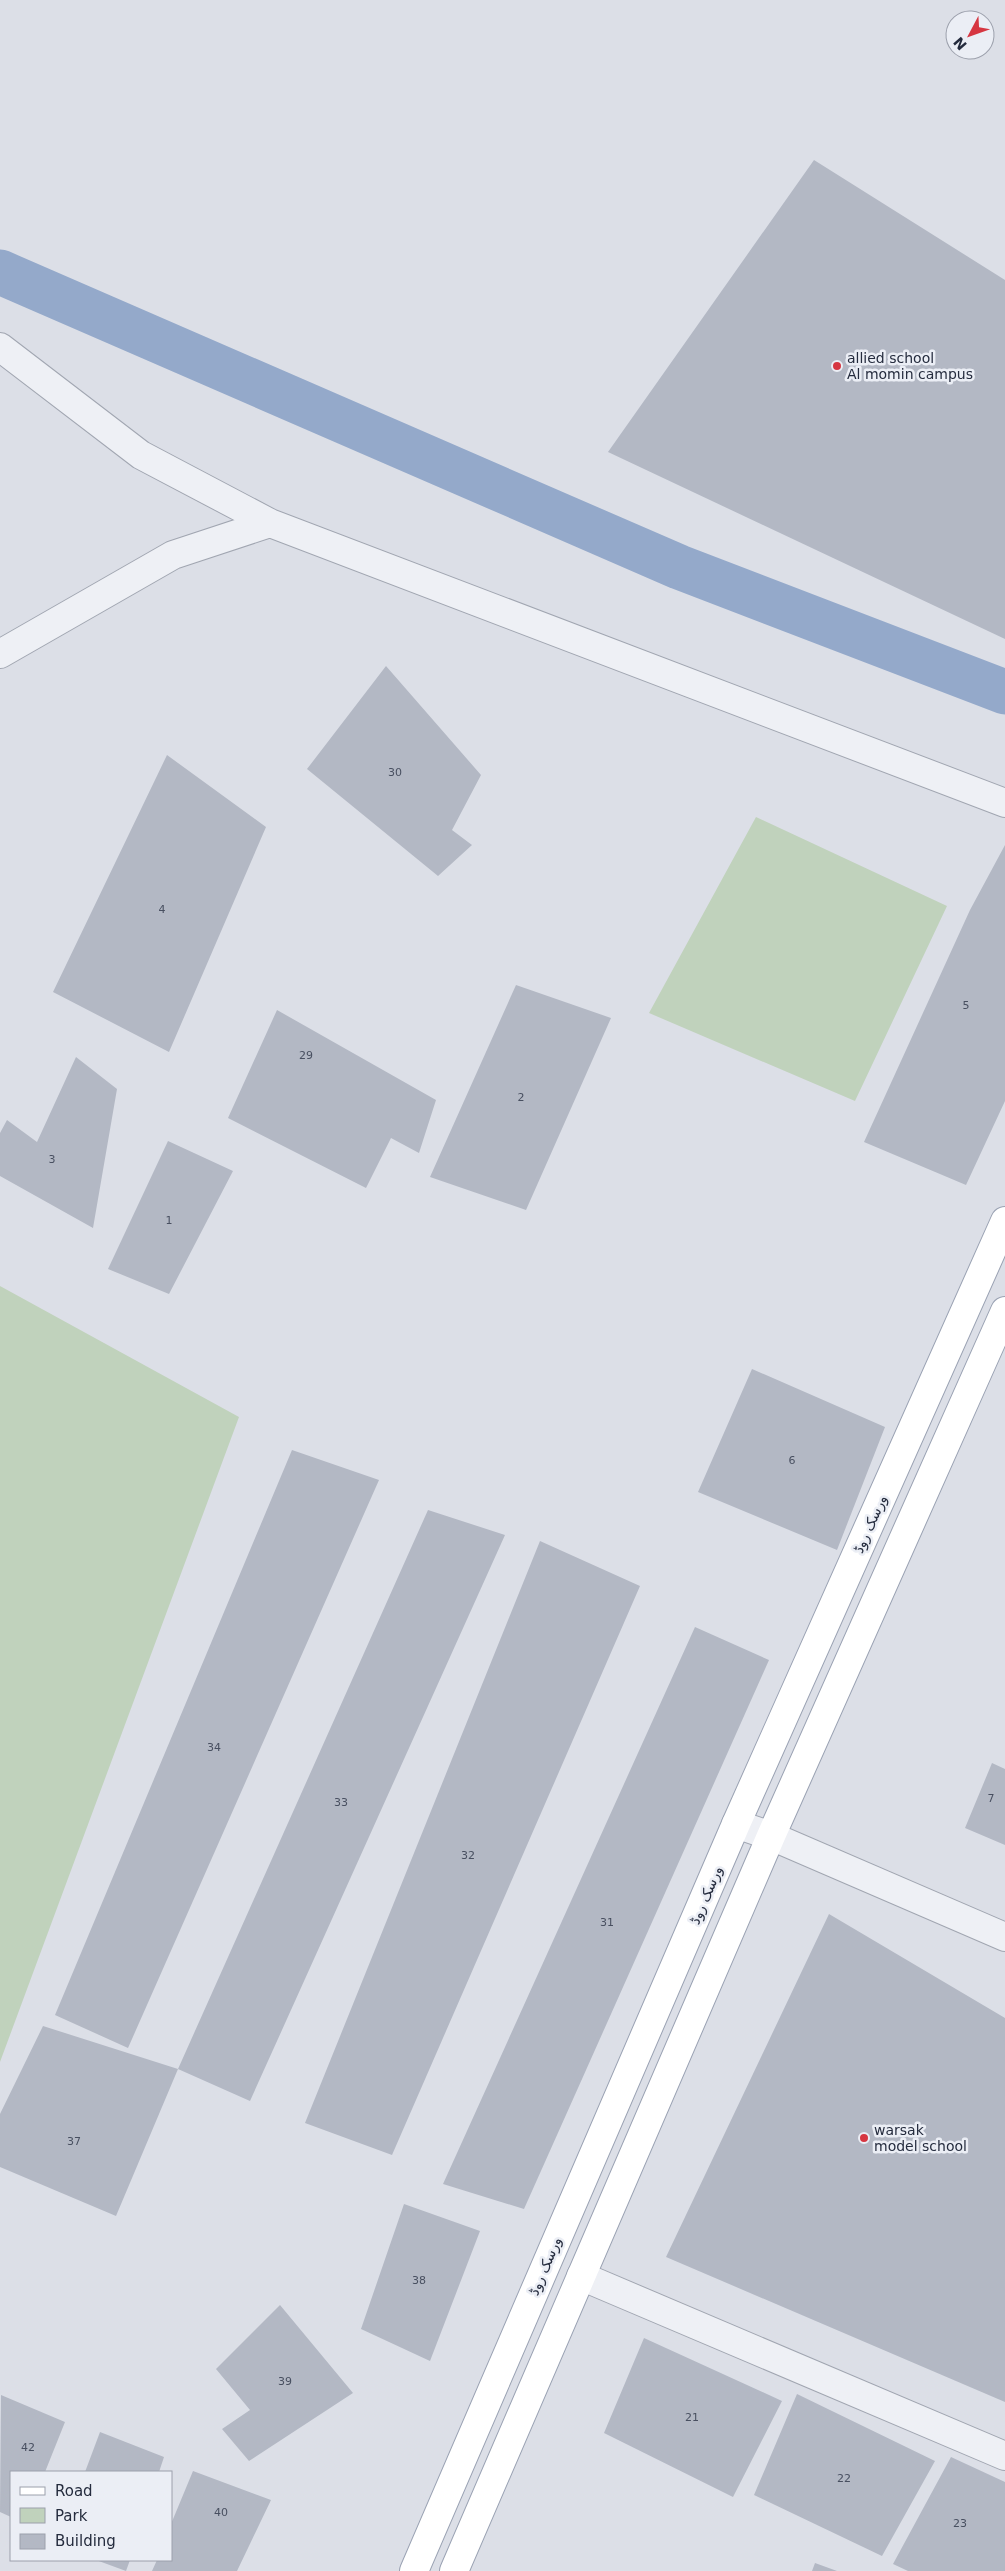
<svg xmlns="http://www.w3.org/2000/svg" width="1005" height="2571" font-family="'DejaVu Sans',Vazirmatn,sans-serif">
<rect width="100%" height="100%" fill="#dcdfe7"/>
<path fill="#c0d2bc" d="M756,817L947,906L855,1101L649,1013Z
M0,1286L239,1417L0,2062Z"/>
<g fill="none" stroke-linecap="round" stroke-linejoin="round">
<path stroke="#94a9ca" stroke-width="45" d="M0,272L679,567L1005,692"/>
</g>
<path fill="#b3b8c4" d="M814,160L1005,280V639L608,452Z
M386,666L481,775L452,830L472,845L438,876L307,769Z
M167,755L266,827L169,1052L53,992Z
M1005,845V1101L966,1185L864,1142L970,910Z
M516,985L611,1018L526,1210L430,1177Z
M277,1010L436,1100L419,1153L391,1138L366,1188L228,1118Z
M76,1057L117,1089L93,1228L0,1176V1133L7,1120L37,1142Z
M168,1141L233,1171L169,1294L108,1269Z
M752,1369L885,1427L837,1550L698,1492Z
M292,1450L379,1480L128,2048L55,2015Z
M428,1510L505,1535L250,2101L178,2069Z
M540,1541L640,1586L392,2155L305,2123Z
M695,1627L769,1660L524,2209L443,2184Z
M992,1763L1005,1769V1845L965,1828Z
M829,1914L1005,2018V2402L666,2257Z
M43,2026L178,2069L116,2216L0,2167V2114Z
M404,2204L480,2231L430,2361L361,2329Z
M280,2305L353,2393L249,2461L222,2429L250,2410L216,2369Z
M644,2338L782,2401L733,2497L604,2433Z
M797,2394L935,2461L882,2556L754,2495Z
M1,2395L65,2422L45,2472H11V2517L0,2512Z
M100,2432L164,2457L159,2472H85Z
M951,2457L1005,2482V2571H908L893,2564Z
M193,2471L271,2500L237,2571H152L157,2560H171V2524Z
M96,2560H130L126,2571Z
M815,2563L837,2571H812Z"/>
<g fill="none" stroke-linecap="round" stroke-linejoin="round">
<g stroke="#a1a6b1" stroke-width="30">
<path id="minor" d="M0,347L141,455L270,523L1005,803
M0,654L173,555L270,523
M736,1824L771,1836L1005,1937
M581,2276L1005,2456"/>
</g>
<g stroke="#9aa2b3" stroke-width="30">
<path id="primary" d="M414,2571L736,1824L1005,1221
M454,2571L771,1836L1005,1311"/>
</g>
<use href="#minor" stroke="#eef0f5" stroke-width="28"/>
<use href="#primary" stroke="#fff" stroke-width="28"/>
</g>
<g fill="#d63641" stroke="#ebeef5" stroke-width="2">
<circle cx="837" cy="366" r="5"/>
<circle cx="864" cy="2138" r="5"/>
</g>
<g text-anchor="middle" stroke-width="5" stroke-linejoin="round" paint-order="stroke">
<g font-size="11" fill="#484f60">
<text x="395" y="776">30</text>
<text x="162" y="913">4</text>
<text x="966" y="1009">5</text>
<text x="306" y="1059">29</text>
<text x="521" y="1101">2</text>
<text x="52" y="1163">3</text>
<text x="169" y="1224">1</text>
<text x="792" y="1464">6</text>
<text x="214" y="1751">34</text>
<text x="991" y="1802">7</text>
<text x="341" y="1806">33</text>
<text x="468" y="1859">32</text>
<text x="607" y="1926">31</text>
<text x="74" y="2145">37</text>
<text x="419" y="2284">38</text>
<text x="285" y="2385">39</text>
<text x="692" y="2421">21</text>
<text x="28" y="2451">42</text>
<text x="844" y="2482">22</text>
<text x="221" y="2516">40</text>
<text x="960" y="2527">23</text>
</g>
<g font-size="14" fill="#252c3e" stroke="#ebeef5" text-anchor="start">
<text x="847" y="363">allied school<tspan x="847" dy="16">Al momin campus</tspan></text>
<text x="874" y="2135">warsak<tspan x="874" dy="16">model school</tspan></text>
</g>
<g font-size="14" fill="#252c3e" stroke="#ebeef5">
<text transform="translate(870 1524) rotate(-66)" y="5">ورسک روڈ</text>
<text transform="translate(706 1895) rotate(-67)" y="5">ورسک روڈ</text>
<text transform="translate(545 2266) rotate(-67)" y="5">ورسک روڈ</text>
</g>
</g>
<rect x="10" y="2471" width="162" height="90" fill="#ebeef5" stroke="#9ca0ac"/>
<rect x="20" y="2487" width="25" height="8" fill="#ffffff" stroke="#9ca0ac"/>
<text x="55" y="2496" font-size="15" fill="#252c3e">Road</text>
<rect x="20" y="2508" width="25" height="15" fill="#c0d2bc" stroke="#9ca0ac"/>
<text x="55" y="2521" font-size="15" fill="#252c3e">Park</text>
<rect x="20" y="2534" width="25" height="15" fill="#b3b8c4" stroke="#9ca0ac"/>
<text x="55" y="2546" font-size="15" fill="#252c3e">Building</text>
<g transform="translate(970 35) rotate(229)"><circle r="24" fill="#ebeef5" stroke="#9ca0ac"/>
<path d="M0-4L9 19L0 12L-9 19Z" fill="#d63641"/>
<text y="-8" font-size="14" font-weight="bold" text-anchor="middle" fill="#252c3e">N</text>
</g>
</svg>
